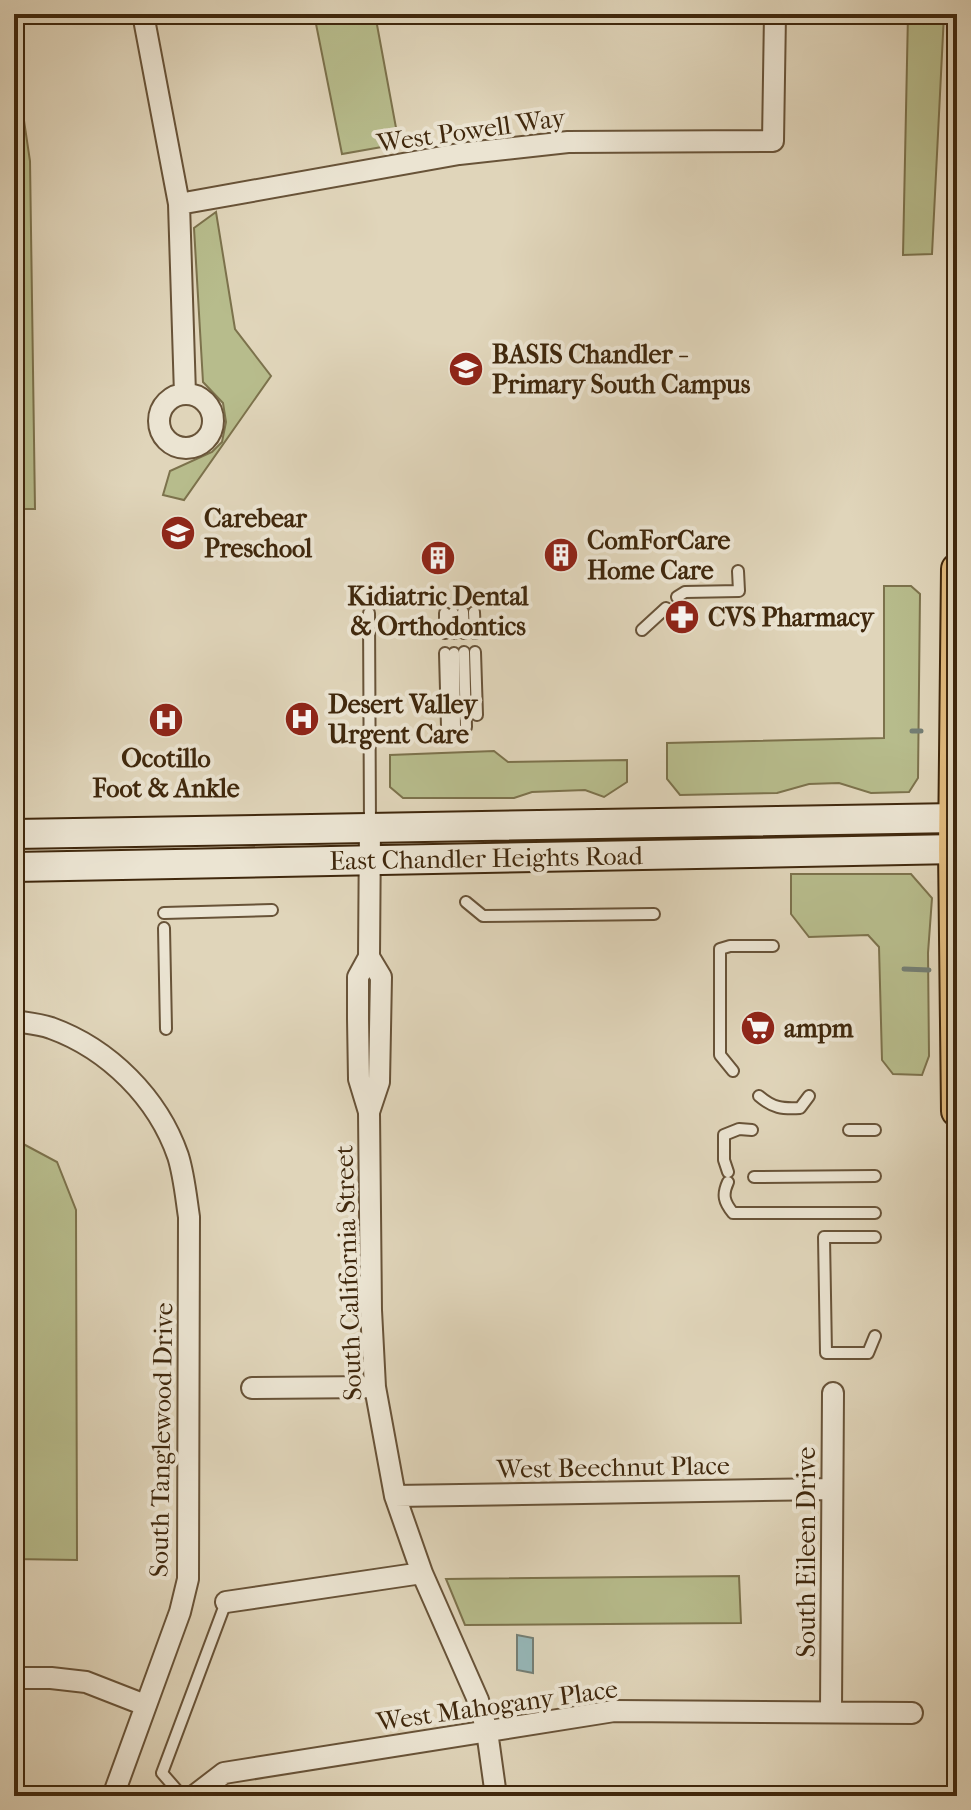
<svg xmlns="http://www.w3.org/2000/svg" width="971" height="1810" font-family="'IM FELL French Canon',serif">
<rect width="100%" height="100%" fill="#e0d5ba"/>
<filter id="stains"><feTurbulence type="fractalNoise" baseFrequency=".0025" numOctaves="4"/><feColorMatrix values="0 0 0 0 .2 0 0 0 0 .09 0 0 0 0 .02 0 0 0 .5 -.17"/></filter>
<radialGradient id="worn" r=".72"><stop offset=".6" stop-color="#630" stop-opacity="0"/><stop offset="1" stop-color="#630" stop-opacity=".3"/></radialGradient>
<path fill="#b7bc8c" stroke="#7c724c" stroke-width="2" d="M314,14H331L333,20L375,14L399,144L342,154Z
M908,14H944L932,254L903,255Z
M14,53L30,161L35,509H14Z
M216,212L235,329L271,376L184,500L163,495L170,471L212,452L222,442L226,422L223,403L203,382L194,228Z
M884,586H911L920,594L918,778L909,792L871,793L839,783L809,784L777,793L680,795L667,779V743L884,738Z
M494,751L508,762L627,760V782L604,797L585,790L532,792L514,798H403L390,787V755Z
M791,874H911L932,898L928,953L929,1056L922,1075L893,1074L882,1060L879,947L868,935L809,937L791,914Z
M14,1139L57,1162L76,1210L77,1560L14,1559Z
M739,1576L741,1623L465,1625L446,1579Z"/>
<path fill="#96b7b8" stroke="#747e74" stroke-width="2" d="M517,1635L533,1638V1673L517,1670Z"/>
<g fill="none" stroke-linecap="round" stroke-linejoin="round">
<path stroke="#747e74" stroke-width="5" d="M912,731H921
M904,969L929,970"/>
<g stroke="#685338" stroke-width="14">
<path id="service" d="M677,597L685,592L739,591L738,571
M463,612L464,633
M474,612L475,633
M369,613L370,827
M445,613V633
M453,613L454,633
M642,630L666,608
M464,652L466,727
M475,652L477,715
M445,653L447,727
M454,653L455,727
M466,902L483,916L654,914
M164,913L272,910
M164,928L166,1029
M733,1071L720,1055V949L730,946H773
M759,1096C773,1108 782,1109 800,1108L809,1096
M849,1130H875
M728,1172L724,1160V1135L739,1129L752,1130
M754,1177L875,1176
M728,1182C722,1195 724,1202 733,1213H875
M875,1237H824L826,1353H868L875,1336
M182,1796L162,1773L226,1602"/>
</g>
<g stroke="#685338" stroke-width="24">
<path id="minor" d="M143,14L179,204L185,394
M179,204L459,154L568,142L773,141L775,14
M159 421a27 27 0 1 1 54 0a27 27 0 1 1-54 0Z
M370,827L369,957L358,977V1019L359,1079L369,1112L371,1310L375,1387L395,1496L422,1573L478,1700L487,1731L496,1796
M369,957L381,977L379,1082L369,1112
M14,1021C26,1023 39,1024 51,1028C109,1049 158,1098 178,1156C184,1175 186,1197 189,1217L188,1579L180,1612L113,1796
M252,1388L375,1387
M395,1496L832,1489
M226,1602L422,1573
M14,1678H51L86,1682L145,1705
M831,1711L833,1393
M194,1796L224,1773L614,1711L912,1713"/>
</g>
<g stroke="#40280d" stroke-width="32">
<path id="secondary" d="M14,834L957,818
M14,867L957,849"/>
</g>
<g stroke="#40280d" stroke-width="34">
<path id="primary" d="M957,569L954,849L957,1111"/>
</g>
<use href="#service" stroke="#ebe4d2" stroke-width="10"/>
<use href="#minor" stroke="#ebe4d2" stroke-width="20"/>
<use href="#secondary" stroke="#ebe4d2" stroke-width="28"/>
<use href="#primary" stroke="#e0ba7d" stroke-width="30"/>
</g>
<defs>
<g id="school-disc" transform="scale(1.8)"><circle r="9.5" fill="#8f2418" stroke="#ebe4d2"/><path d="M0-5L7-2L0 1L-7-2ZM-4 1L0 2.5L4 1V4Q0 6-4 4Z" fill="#fff"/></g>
<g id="building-disc" transform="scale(1.8)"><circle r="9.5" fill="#8f2418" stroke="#ebe4d2"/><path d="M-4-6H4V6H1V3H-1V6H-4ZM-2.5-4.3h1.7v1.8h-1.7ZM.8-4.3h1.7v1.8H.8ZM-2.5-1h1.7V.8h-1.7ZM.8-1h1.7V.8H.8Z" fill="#fff"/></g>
<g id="pharmacy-disc" transform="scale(1.8)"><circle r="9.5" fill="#8f2418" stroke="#ebe4d2"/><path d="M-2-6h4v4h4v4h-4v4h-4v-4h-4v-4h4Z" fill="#fff"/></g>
<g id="hospital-disc" transform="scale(1.8)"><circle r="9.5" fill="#8f2418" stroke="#ebe4d2"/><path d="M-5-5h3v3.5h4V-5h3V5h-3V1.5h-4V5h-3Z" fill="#fff"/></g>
<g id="supermarket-disc" transform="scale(1.8)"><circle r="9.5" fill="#8f2418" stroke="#ebe4d2"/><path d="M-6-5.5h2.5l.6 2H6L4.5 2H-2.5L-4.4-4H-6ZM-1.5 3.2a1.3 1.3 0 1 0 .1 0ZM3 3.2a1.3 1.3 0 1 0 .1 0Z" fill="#fff"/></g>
</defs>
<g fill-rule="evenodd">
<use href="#school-disc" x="466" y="369"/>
<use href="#school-disc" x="178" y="533"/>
<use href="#building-disc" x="561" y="555"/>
<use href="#building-disc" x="438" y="558"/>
<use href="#pharmacy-disc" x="682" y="617"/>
<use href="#hospital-disc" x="302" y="719"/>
<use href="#hospital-disc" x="166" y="720"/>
<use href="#supermarket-disc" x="758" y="1028"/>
</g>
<g text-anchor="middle" stroke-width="8" stroke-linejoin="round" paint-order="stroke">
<g font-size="26" fill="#40280d" stroke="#ebe4d2">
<text transform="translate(471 130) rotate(-8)" y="9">West Powell Way</text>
<text transform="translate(486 858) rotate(-1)" y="9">East Chandler Heights Road</text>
<text transform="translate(348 1273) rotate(-92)" y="9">South California Street</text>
<text transform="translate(161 1440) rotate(-89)" y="9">South Tanglewood Drive</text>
<text transform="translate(613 1467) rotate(-1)" y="9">West Beechnut Place</text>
<text transform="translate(806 1552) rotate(-90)" y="9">South Eileen Drive</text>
<text transform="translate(497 1705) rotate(-8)" y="9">West Mahogany Place</text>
</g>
<g font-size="26" font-weight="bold" fill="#40280d" stroke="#ebe4d2" text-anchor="start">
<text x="492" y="363">BASIS Chandler -<tspan x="492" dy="30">Primary South Campus</tspan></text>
<text x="204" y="527">Carebear<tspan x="204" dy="30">Preschool</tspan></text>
<text x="587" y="549">ComForCare<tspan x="587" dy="30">Home Care</tspan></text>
<text x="438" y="605" text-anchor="middle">Kidiatric Dental<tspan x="438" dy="30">&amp; Orthodontics</tspan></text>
<text x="708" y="626">CVS Pharmacy</text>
<text x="328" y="713">Desert Valley<tspan x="328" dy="30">Urgent Care</tspan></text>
<text x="166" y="767" text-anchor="middle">Ocotillo<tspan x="166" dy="30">Foot &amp; Ankle</tspan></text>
<text x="784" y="1037">ampm</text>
</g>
</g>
<rect width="971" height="1810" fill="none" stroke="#e0d5ba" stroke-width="48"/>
<rect x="16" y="16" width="939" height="1778" fill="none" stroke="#40280d" stroke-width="4"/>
<rect x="24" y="24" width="923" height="1762" fill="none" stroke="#40280d" stroke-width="2"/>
<rect width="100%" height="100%" filter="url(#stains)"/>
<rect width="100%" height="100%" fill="url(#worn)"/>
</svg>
